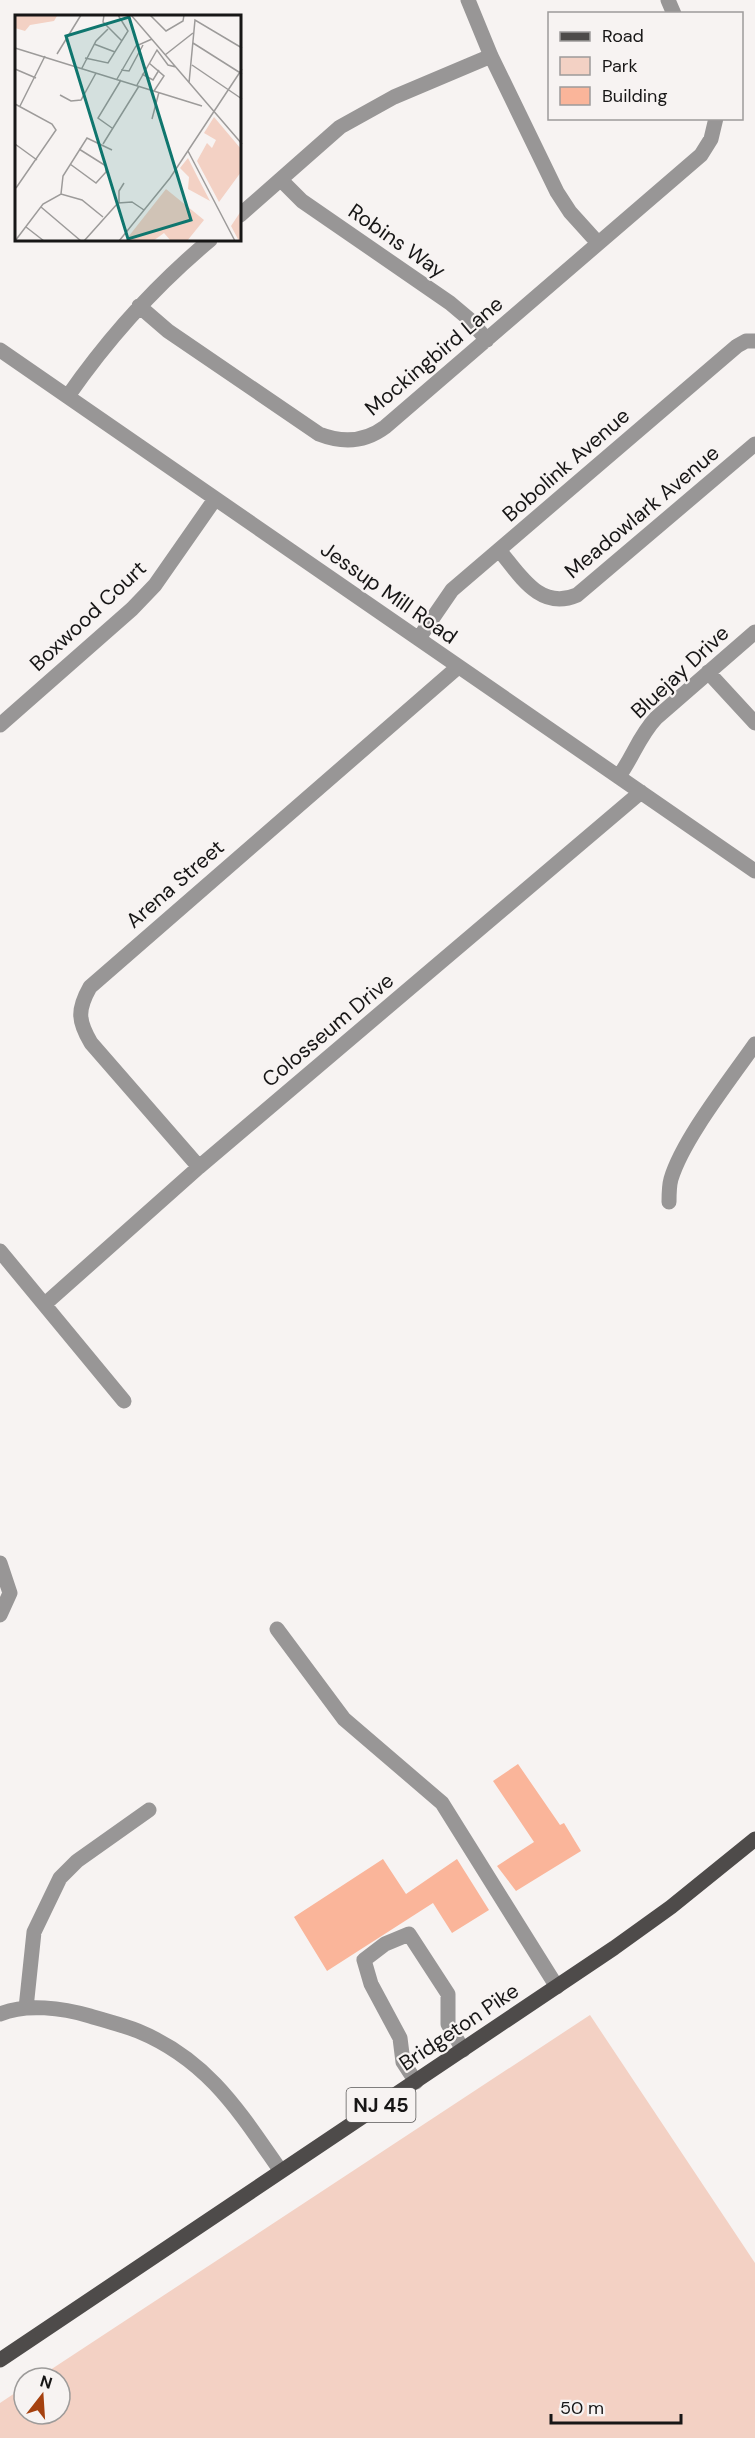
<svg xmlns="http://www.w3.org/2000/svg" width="755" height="2438" font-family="'DM Sans',sans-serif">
<rect width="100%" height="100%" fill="#f7f3f2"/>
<path fill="#f3d1c4" d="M590,2015L755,2263V2438H0V2403L24,2387V2414H60V2378H38Z"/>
<path fill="#fab59a" d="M518,1764L560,1825L564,1823L581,1851L516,1891L497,1866L534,1842L493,1781Z
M383,1859L406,1894L457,1859L489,1910L452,1933L433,1903L327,1971L294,1917Z"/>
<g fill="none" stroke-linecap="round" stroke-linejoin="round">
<path stroke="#989696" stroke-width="15" d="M468,0L491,56L557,192L570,212L598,243
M668,0L674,14
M281,180L302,201L450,303L469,319L487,340
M240,215L340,127L394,97L491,56
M139,306L168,331L319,434C342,443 365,442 385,427L701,155L711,139L716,118
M0,350L755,871
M68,396C109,337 155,286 210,240
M499,550C520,575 540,611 577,595L755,444
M419,638L452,590L737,346L746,341H755
M708,672L755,723
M0,725L132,609L155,585L215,499
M619,776C633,757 639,736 656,718L755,632
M199,1167L91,1043C78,1021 77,1010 90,987L458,667
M669,1202C669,1195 669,1186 671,1179C683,1139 730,1080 755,1044
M0,1251L124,1401
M45,1304L199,1167L641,792
M0,1563L10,1593L0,1615
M277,1629L344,1719L442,1803L557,1987
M26,2008L34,1932L60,1878L77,1861L149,1810
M0,2014C26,2003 63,2008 90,2016C106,2021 123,2025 138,2031C208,2060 239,2111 280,2170
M416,2082L403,2062L400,2038L371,1984L364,1960L385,1944L409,1934L448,1994V2024L463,2050"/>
<path stroke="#4e4b4a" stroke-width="15" d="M0,2360L614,1948L671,1907L755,1839"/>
</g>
<g text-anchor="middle" stroke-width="4.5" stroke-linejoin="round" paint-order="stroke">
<rect fill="#f7f3f2" stroke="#5a5858" stroke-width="1.5" x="346.5" y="2088" width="69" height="34" rx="4.5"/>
<g font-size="20" font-weight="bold" fill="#171616">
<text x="381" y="2112">NJ 45</text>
</g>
<g font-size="21" fill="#171616" stroke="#f7f3f2">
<text transform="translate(397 241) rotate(35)" y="7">Robins Way</text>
<text transform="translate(434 356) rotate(-40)" y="7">Mockingbird Lane</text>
<text transform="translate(566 465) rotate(-41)" y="7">Bobolink Avenue</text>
<text transform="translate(642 512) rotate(-40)" y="7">Meadowlark Avenue</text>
<text transform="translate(389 593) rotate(35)" y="7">Jessup Mill Road</text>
<text transform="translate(88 616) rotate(-43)" y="7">Boxwood Court</text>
<text transform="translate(680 672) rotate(-43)" y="7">Bluejay Drive</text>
<text transform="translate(175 884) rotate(-41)" y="7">Arena Street</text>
<text transform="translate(328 1030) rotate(-40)" y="7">Colosseum Drive</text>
<text transform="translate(459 2027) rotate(-34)" y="7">Bridgeton Pike</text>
</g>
</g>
<g transform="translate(15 15)">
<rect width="226" height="226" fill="#f7f3f2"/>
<path d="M0,0H42V1L39,6L15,10L10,16L0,13ZM199,102L226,134V157L204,187L182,146L192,128L197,133L201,125L189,118ZM173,143L183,163L195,186L173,174L174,162L165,153ZM151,174L189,205L172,226H156L149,218L138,226H110ZM226,196V226H224L216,211Z" fill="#f3d1c4"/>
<path fill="none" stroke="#9d9b9a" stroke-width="1.5" d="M89,0L88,7L107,26M116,0L227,129M135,0L151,16L168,6L169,0M178,28L227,59M79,29L100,37M0,33L187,91M42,39L66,0M150,40L178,18M70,43L93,48L113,16L103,0M134,48L149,61L139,76M177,50L227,84M67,53L81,26L93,14M0,54L21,63M106,55L114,56L128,30M127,59L138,65L144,55M102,64L121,31L137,24M174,68L180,5L227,33M122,70L142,35L153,50L161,52M45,80L56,86L66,85L81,58M0,89L37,109L41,115L1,173M5,91L30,41M137,104L144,77M97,113L83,103L106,65M0,129L22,145M88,129L124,71M173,136L220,226M55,149L81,168L91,157V151L64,134M46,179L48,161L72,123L97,135M104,188V176L109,168M26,192L66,226M11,212L29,226M0,226L28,189L46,179L67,185L88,202M69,226L103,188L117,187L129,195M104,226L155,163L227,54"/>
<path fill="#0f766e" fill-opacity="0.15" stroke="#0f766e" stroke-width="3" d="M114,2L176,205L113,224L51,21Z"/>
<rect width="226" height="226" fill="none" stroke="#171616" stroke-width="3"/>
</g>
<rect x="548" y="12" width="195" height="108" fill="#f7f3f2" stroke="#9d9b9a" stroke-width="1.5"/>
<rect x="560" y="32" width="30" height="9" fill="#4e4b4a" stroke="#9d9b9a" stroke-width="1.5"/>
<text x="602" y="42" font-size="18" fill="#171616">Road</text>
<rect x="560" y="57" width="30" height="18" fill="#f3d1c4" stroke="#9d9b9a" stroke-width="1.5"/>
<text x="602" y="72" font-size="18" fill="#171616">Park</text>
<rect x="560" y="87" width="30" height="18" fill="#fab59a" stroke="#9d9b9a" stroke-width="1.5"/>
<text x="602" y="102" font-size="18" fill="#171616">Building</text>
<g transform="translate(42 2396) rotate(17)"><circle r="28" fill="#f7f3f2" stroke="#9d9b9a" stroke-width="1.5"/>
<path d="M0-4.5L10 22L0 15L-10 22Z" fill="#a5410f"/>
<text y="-9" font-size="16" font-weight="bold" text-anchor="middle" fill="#171616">N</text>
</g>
<path d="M551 2414v9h130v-9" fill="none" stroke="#171616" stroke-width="3"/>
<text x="560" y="2414" font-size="18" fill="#171616" stroke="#f7f3f2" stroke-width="4.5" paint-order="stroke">50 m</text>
</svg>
